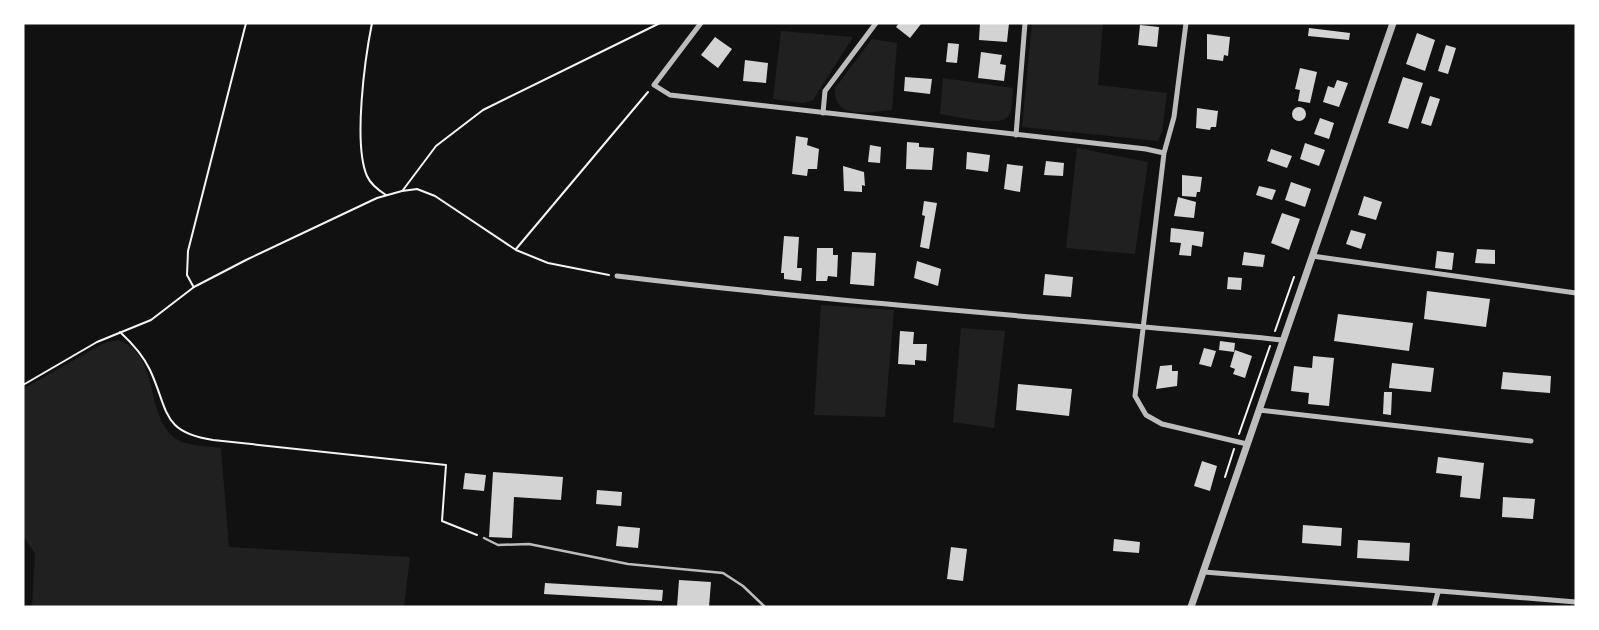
<svg xmlns="http://www.w3.org/2000/svg" width="1599" height="630" font-family="'PT Sans',sans-serif">
<rect width="100%" height="100%" fill="#111"/>
<path fill="#202020" d="M1032,23H1103L1098,85L1167,93L1162,132L1158,141L1022,127Z
M781,31L853,37L813,100L803,103L773,99Z
M872,39L897,43L892,110C870,112 833,121 835,88Z
M943,78L1013,88C1012,97 1013,110 1008,117C999,127 954,116 940,114Z
M1077,148L1148,162L1135,254L1066,248Z
M821,305L894,310L885,417L814,415Z
M961,328L1005,331L994,428L953,422Z
M118,340C162,354 143,419 178,440C189,446 208,446 221,448L229,547L410,557L404,607H32L35,554L23,535V389L104,343Z"/>
<path fill="#d3d3d3" d="M899,23H918L921,24L910,38L896,27Z
M980,23H1009L1007,42L979,40Z
M1140,25L1159,27L1157,47L1138,45Z
M1309,28L1350,33L1349,40L1308,36Z
M1417,33L1435,40L1425,71L1406,64Z
M1207,34L1230,37L1228,56L1224,55L1223,61L1207,59Z
M715,37L732,49L718,68L701,55Z
M948,43L959,44L957,63L946,62Z
M1446,45L1456,48L1448,74L1438,71Z
M981,52L1002,55L1000,64L1006,65L1004,81L978,78Z
M745,60L768,63L766,83L743,81Z
M1300,68L1317,72L1310,103L1298,101L1300,90L1295,89Z
M905,77L932,79L930,94L904,91Z
M1403,77L1423,83L1408,129L1388,123Z
M1337,80L1348,83L1339,107L1323,102L1328,86L1334,88Z
M1430,96L1440,99L1431,126L1421,123Z
M1292 114a7 7 0 1 1 14 0a7 7 0 1 1-14 0Z
M1197,108L1218,111L1216,127H1211L1210,130L1196,128Z
M1320,118L1334,123L1329,139L1314,134Z
M796,136L808,138L807,145L819,149L817,169H808L807,176L792,174Z
M907,142L919,143V147L934,148L932,170L906,169Z
M1305,143L1325,150L1319,166L1300,159Z
M870,145L881,147L880,163L868,162Z
M1271,149L1292,156L1287,168L1267,161Z
M967,152L990,155L988,172L966,169Z
M1046,161L1064,163L1063,176L1044,175Z
M1007,164L1023,166L1020,192L1004,189Z
M843,166L864,172L865,186L862,185V192L844,191Z
M1182,175L1202,177L1200,192H1197L1196,197L1182,196Z
M1291,182L1311,189L1305,207L1285,200Z
M1259,186L1276,190L1272,200L1256,195Z
M1364,196L1382,202L1376,220L1358,215Z
M1178,197L1196,202L1194,218L1174,216Z
M924,201L937,203L929,249L920,247L925,216L922,215Z
M1282,213L1300,219L1289,250L1271,243Z
M1171,228L1204,232L1202,247L1192,245L1191,256L1179,255L1181,243L1170,242Z
M1351,230L1366,234L1361,249L1346,244Z
M784,236L799,237L797,268H802L801,281L784,279V273H781Z
M817,248H833V255H838L837,277L828,276L827,281H816Z
M1477,249L1495,250V264L1475,263Z
M1437,251L1454,253L1452,270L1435,268Z
M852,252L876,253L874,286L850,284Z
M1244,252L1265,255L1263,267L1242,265Z
M917,261L941,269L938,286L914,278Z
M1045,274L1073,277L1071,297L1043,295Z
M1228,277L1242,278L1241,290L1227,289Z
M1427,291L1490,299L1486,327L1424,319Z
M1338,314L1413,323L1409,351L1334,341Z
M900,331L914,332L913,344H927L926,361L915,360V365L898,364Z
M1220,341L1235,343L1234,352L1219,350Z
M1204,348L1216,351L1211,367L1199,364Z
M1235,350L1252,356L1245,378L1233,374L1235,369L1230,367Z
M1313,356L1334,358L1329,406L1308,404L1309,393L1291,391L1294,366L1312,368Z
M1392,363L1434,368L1431,392L1389,388Z
M1172,365V371H1178L1177,386L1156,389L1160,366Z
M1503,372L1551,376L1550,393L1501,389Z
M1018,384L1072,389L1069,416L1016,410Z
M1384,392H1392L1391,415L1383,414Z
M1438,457L1484,463L1480,499L1460,497L1462,476L1436,473Z
M1202,461L1217,466L1210,491L1194,486Z
M493,472L563,477L561,500L514,497L512,538L489,537Z
M465,473L486,475L484,491L463,489Z
M597,490L622,492L621,506L596,504Z
M1503,497L1535,499L1533,519L1502,517Z
M1303,525L1342,528L1341,546L1302,543Z
M618,526L640,528L638,548L616,546Z
M1114,539L1140,542L1139,553L1113,551Z
M1358,540L1410,543L1409,561L1357,558Z
M951,547L967,549L963,581L947,579Z
M679,580L711,582L709,607H677Z
M545,583L663,590L662,601L544,594Z"/>
<g fill="none" stroke-linecap="round" stroke-linejoin="round">
<path stroke="#f5f5f5" stroke-width="2" d="M372,23C365,58 353,144 367,176C371,185 378,190 386,195
M403,190L436,146L483,110L660,23
M516,249L648,92
M193,286L187,275L188,251L246,23
M1275,331L1294,277
M120,332C132,343 143,355 150,370C169,411 161,432 213,440L446,465L442,521L477,535
M23,385L97,342L151,320L194,287L246,260L377,198L402,191L417,189L435,196L516,250L548,263L609,275
M1239,434L1270,346
M1225,477L1234,449"/>
<path stroke="#bcbcbc" stroke-width="2.5" d="M484,538L498,545L529,544L628,564L723,573L743,586L765,607"/>
<path stroke="#bcbcbc" stroke-width="5" d="M701,23L654,85L670,95L1146,149L1164,153
M1186,23L1174,117L1164,153L1135,396L1146,415L1162,424L1247,444
M823,113L825,91L876,23
M1016,135L1025,23
M1312,256L1576,293
M617,276C839,303 1061,318 1283,340
M1259,410L1531,441
M1204,572L1576,602
M1434,607L1438,592"/>
<path stroke="#bcbcbc" stroke-width="7" d="M1191,607L1393,23"/>
</g>
<rect width="1599" height="630" fill="none" stroke="#ffffff" stroke-width="49"/>
</svg>
